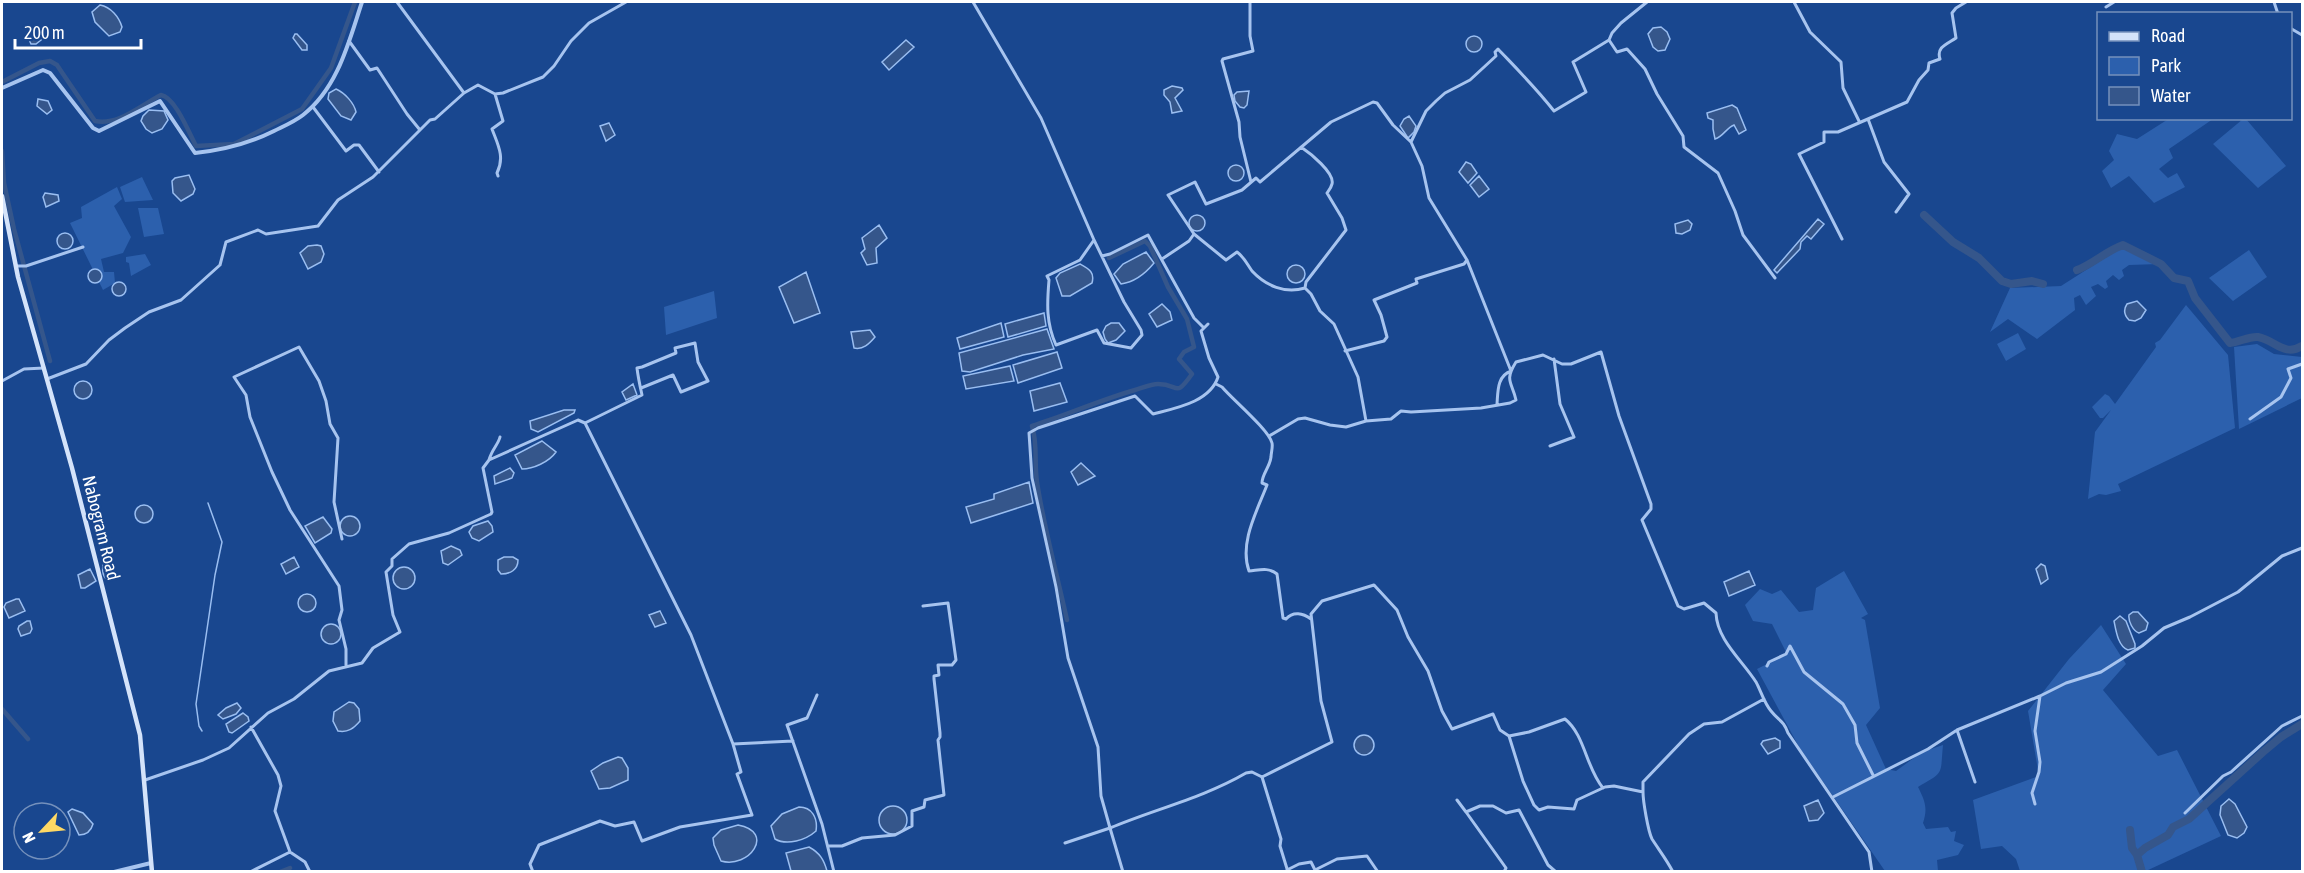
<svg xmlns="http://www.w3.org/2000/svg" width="2304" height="873" font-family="'Asap Condensed',sans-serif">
<rect width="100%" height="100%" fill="#19478f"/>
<path fill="#2c60ad" d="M2170,118L2213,119L2169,149L2173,158L2159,169L2168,178L2177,173L2185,187L2154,203L2129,176L2111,188L2102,171L2114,160L2109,151L2117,134L2137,139Z
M2243,119H2246L2286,166L2258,188L2213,144Z
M142,177L153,200L125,202L120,187Z
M117,187L122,199L114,206L131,237L123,253L101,259L104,272H114L115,283L103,290L70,223L82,218L81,207Z
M138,208H158L164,234L144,237Z
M2122,247L2159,264L2129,265L2122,270L2124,276L2119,280L2113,275L2106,281L2108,287L2105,289L2098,284L2091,287L2096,296L2086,305L2080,295L2074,298L2075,310L2037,339L2008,319L1990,332L2010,288L2061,286Z
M2249,250L2267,277L2233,301L2209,278Z
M145,254L151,265L131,276L129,263L126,262V257Z
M714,291L717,318L666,335L664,307Z
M2186,305L2228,355L2235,428L2118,484L2121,491L2106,495L2099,494L2088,499L2095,432L2111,410L2103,418H2100L2092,407L2105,394L2109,396L2115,404L2156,347L2155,343L2160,340Z
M2018,333L2026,349L2006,361L1997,344Z
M2257,344L2274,354L2302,357V398L2239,429L2234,347Z
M1844,571L1868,614L1861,618L1865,620L1880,708L1866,725L1886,769L1896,771L1922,752L1943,745C1940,776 1945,771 1918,787C1925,801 1928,808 1923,823L1926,829L1948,827L1951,832L1956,831L1954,841L1964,845L1958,855L1937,860L1938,871H1885L1799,747L1757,669L1787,654L1772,624L1753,621L1745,605L1760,589L1772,594L1781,590L1799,612L1813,610L1816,588Z
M2101,625L2126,664L2103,690L2158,756L2177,750L2221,836L2146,871H2020L2016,859L2002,846L1981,849L1973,800L2039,776L2028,711L2069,659Z"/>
<path fill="#35568b" stroke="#9abef1" stroke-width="1.5" d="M100,5C111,7 119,17 122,27L120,32L109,36L95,22L92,12Z
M1661,27L1667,32L1670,39L1665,50L1658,51L1653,47L1648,34L1653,28Z
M39,29L45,32L46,36L36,44H31L27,35L31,31Z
M295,34H297L307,45V50H302L293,38Z
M1466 44a8 8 0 1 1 16 0a8 8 0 1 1-16 0Z
M906,40L914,47L889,70L882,62Z
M1172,86L1182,88L1183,90L1175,98L1182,111L1172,113L1170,102L1164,95V90Z
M336,89C345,93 354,103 356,112L351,120L341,116L328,99L329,93Z
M1249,91L1247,105L1244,108L1240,107L1235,101L1234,95L1237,92Z
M38,99L48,101L52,110L47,114L37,106Z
M1732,105L1737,108L1746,130L1739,134L1734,125C1726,128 1724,136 1715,139L1713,129V120L1708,118L1707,113Z
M149,110L164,111L168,120L162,129L152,133L146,129L141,121L143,116Z
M1409,116L1416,126L1414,132L1408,138L1400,126L1404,119Z
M609,123L615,135L606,141L600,126Z
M1466,162L1471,164L1477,173L1468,183L1459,172Z
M1228 173a8 8 0 1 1 16 0a8 8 0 1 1-16 0Z
M189,175L195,189L193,194L181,201L173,193L172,181L175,178Z
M1479,176L1489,189L1479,197L1470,185Z
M45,193L58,195L59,201L46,207L43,197Z
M1189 223a8 8 0 1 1 16 0a8 8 0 1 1-16 0Z
M1818,219L1824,224L1811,239L1807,236L1801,242L1800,249L1777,273L1774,270Z
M1688,220L1692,224L1690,230L1682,234L1676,233L1675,224Z
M879,225L887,238L876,248L877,263L867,265L861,253L865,249L862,238Z
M57 241a8 8 0 1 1 16 0a8 8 0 1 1-16 0Z
M317,245L321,246L324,254L321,262L308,269L300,253L308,246Z
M1146,252L1154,263C1145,274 1135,282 1121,284L1114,274L1123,264Z
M1080,264C1089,269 1095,272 1092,283L1070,296H1062L1056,278L1060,273Z
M1287 274a9 9 0 1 1 18 0a9 9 0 1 1-18 0Z
M88 276a7 7 0 1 1 14 0a7 7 0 1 1-14 0Z
M806,272L820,313L794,323L779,287Z
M112 289a7 7 0 1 1 14 0a7 7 0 1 1-14 0Z
M2137,301L2146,310L2141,318L2135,321L2129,320C2124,315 2123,310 2127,304Z
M1162,304L1170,312L1172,320L1157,327L1149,314Z
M1044,313L1046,326L1008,337L1005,324Z
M1001,323L1004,337L960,349L957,338Z
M1111,323H1119L1125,331L1116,340L1108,343L1105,339L1103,332L1106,326Z
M1047,329L1054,349L1023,355L970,372L962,371L959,353Z
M870,330L875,337C869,344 863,350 854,348L851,332Z
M1057,352L1062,368L1018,383L1013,365Z
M1010,366L1014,381L966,389L963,376Z
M74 390a9 9 0 1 1 18 0a9 9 0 1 1-18 0Z
M1060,383L1067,402L1034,411L1030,391Z
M633,384L637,395L626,400L622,392Z
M564,410H575L574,413L538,432L531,429L530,421Z
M542,441L556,452C549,462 533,469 522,469L515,455Z
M1081,463L1095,476L1078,485L1071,472Z
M510,468L514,473L512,478L495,484L494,476Z
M1029,482L1033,503L971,523L966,507L994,499V494Z
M135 514a9 9 0 1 1 18 0a9 9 0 1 1-18 0Z
M340 526a10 10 0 1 1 20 0a10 10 0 1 1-20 0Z
M323,517L332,529L331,533L315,543L305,526Z
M488,521L492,526L493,532L479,541L472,538L469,532L473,526Z
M451,546L460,550L462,555L448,565L443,563L441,551Z
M294,557L299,567L286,574L281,564Z
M504,557H513L518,560C518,570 510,574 501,574L498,570V560Z
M110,563L116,577L109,580C103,579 102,571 103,565Z
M2041,564L2045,566L2048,579L2041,584L2036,569Z
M393 578a11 11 0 1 1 22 0a11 11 0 1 1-22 0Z
M90,569L96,581L85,588H81L78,575Z
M1749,571L1755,585L1729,596L1724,582Z
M298 603a9 9 0 1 1 18 0a9 9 0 1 1-18 0Z
M16,599H19L25,611L9,618L4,607L6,603Z
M660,611L666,623L655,627L649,615Z
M2133,612H2138L2148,623L2146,630L2139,633C2133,631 2128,621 2129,615Z
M2120,616L2126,621L2135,644V648L2128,650C2118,646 2116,631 2114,621Z
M27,621H30L32,629L30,633L21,636L18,629L19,626Z
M321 634a10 10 0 1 1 20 0a10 10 0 1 1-20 0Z
M349,702L354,703L359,709L360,721C354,728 348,733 338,731L333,721L334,712Z
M237,703L241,708L236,714L223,719L218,715L226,708Z
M243,713L248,717L249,721L232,733L229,732L226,724Z
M1354 745a10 10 0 1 1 20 0a10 10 0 1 1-20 0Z
M1775,738L1780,741V748L1768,754L1761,744L1763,741Z
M618,757L622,758L628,768V780L610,788L599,789L591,771L603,763Z
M2229,799L2235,804L2247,827L2244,833L2237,838L2228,835L2220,815L2221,806Z
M1818,800L1824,813L1818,820L1809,821L1804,806Z
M879 820a14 14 0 1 1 28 0a14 14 0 1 1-28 0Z
M799,807C812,807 818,818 816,831C806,840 787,846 775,839L771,826L782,814Z
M72,809L83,813L93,824C91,831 86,835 79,835L68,812Z
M738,825C776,832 749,869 721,861L714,845L713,838L721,830Z
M809,847C820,853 824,860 827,871H791L786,853Z"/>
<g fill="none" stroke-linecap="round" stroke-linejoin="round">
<path stroke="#9abef1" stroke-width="1.5" d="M202,731L199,726L196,704L215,575L222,542L208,503"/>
<path stroke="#35568b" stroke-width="4.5" d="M2,82L39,63L50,61L57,65L63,74L95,121C118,126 141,105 161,95C175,97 189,133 196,146L234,144L302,109L331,68L355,2
M2,151L4,183L14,229L50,361
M1067,620C1057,574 1044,528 1037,482C1034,463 1038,444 1032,426C1067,415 1100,400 1135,390C1142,388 1151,384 1158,384C1180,384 1174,399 1192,374L1179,359L1184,352L1194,347L1187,319L1168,287L1150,246L1145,241L1109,258
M2,709L28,739
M280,872L290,868"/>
<path stroke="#35568b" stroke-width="8" d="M1924,215L1953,242L1979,258L2002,281L2011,284L2032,281L2043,284
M2077,270C2093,264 2106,251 2123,245L2161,264L2174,278L2188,281L2195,298L2230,343C2239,342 2250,336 2258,337C2275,340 2284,357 2302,346
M2130,830L2132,848L2137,855
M2142,872L2137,855L2145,848L2168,835L2173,827L2189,819L2263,752L2281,737L2302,724"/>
<path stroke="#a7c4ef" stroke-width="3" d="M397,2L464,93
M973,2L1041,118L1094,240L1124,302L1141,330L1142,335L1131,348L1104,343L1097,330L1056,345C1046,323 1047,304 1049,280L1047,276L1080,260L1094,240
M1250,2V36L1253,51L1223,59L1222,61L1239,122L1240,137L1251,182
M1794,2L1810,32L1841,62L1843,88L1859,121
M2274,2L2278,14
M2106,7L2114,2
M2290,28L2302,35
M1609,40L1617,52L1627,49L1645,69L1657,94L1683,136L1684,147L1718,173L1735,211L1743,235L1775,278
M349,41L370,70L377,68L407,114L420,130
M495,94L503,121L492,129C498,145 505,157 497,173L498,176
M313,107L346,151L354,145H359L379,172
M1868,119L1884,162L1909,194L1896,212
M1411,142L1426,111L1436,101L1445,93L1470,80L1496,56L1495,52L1498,49C1517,69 1537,89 1554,111L1586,92L1573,62L1609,40L1612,33L1621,23L1647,2
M1301,147C1310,153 1335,173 1332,184C1331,188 1329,190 1327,193L1342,218L1346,230L1306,282L1305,288
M1842,239L1799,154L1824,142V132H1838L1907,102L1919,80L1928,70L1929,63L1940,59C1936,47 1947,44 1956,38L1952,13L1956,8L1966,2
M1102,256L1110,254L1148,235L1194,318L1204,328
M1162,259L1189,241L1194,234
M16,266H26L83,247
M1208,324L1201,331L1209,358L1218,377C1210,402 1176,408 1153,414L1135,396L1038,428L1029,433L1032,478L1056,587L1068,658L1098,747L1101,796L1110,828C1155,809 1203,798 1246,773L1252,772L1262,777L1281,839L1280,846L1288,872
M1345,351L1384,341L1387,337L1381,315L1374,300L1417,283L1416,279L1464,264L1467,260
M47,379L86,364L109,340L125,328L149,312L181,300L220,265L226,242L258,230L266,234L318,226L338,200L373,177L430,120L435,119L464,93L478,85L495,94L503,93L543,77L554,66L571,41L589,23L626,2
M2,381L24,369L44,368
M1216,384L1222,387C1232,399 1269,430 1272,443C1273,447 1271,453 1271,457C1270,467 1262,474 1262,483L1267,485C1257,511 1239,543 1249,571C1260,570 1268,567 1277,574L1283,618L1286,619C1293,611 1303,613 1311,619
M2250,419L2281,397L2291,378L2288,369L2302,364
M1366,421L1358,377L1334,324L1320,311L1311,294L1305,288C1285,294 1266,286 1252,271C1247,264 1244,257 1237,252L1226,260L1194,234L1168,195L1195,182L1206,204L1242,190L1256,178L1260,182L1331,122L1373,102L1377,103L1393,125L1411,142L1422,166L1429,198L1467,260L1511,371C1497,376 1498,391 1497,404
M585,423L642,395C640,386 638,377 637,368L642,367L676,353L675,348L695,343L698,362L708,381L681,392L673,375L641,388
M1269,436L1298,419L1305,418L1330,425L1346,427L1366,421L1391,419L1401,411L1411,412L1481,408L1510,403L1516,400C1512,382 1504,381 1516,362L1543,355L1562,364H1571L1601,352L1619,416L1651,504V509L1642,520L1678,606L1684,609L1704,603L1716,613C1717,640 1742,660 1756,682C1761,691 1764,703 1771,711C1780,722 1783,720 1788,733L1869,852L1872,872
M1550,446L1574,437L1560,404L1554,359
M489,460C492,449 498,445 500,437
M342,539L334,502L338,438L330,424L326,401L319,381L299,347L234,377L246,395L250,417L272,472L290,510L339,586L342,610L339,620L346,649V666
M1767,666L1769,662L1786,654L1790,646L1804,672L1843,704L1855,725L1857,743L1873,775
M817,695L807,718L787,725L822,824L834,872
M251,727L278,775L281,786L275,811L290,852
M1957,730L1975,782
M1509,736L1529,732L1565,719C1585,735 1586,768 1603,788
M733,744L793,741
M1262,777L1332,742L1321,701L1311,614L1322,601L1374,585L1397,610L1408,637L1428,671L1442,711L1452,729L1493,714L1500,730L1509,736L1523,781L1534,805L1539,810L1548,807L1574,809L1577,800L1605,787L1614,786L1643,792C1643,801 1648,831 1652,839C1659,850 1667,860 1673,872
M145,780L203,760L229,748L268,713L294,699L329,671L362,663L373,648L400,632L393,615L386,572L392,566V559L409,544L449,533L491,514L492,512L483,468L489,460L578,420L585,423L691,635L733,744L741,772L737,774L752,815L680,827L642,841L634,822L615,826L600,821L539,845L530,864L533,872
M1643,792V782L1689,734L1704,724L1722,722L1764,699
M1833,797L1928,749L1957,730L2040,696L2066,683L2101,672L2142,646L2164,628L2190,617L2238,592L2282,556L2302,548
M1457,800L1466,812L1480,806H1493L1506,813L1519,810L1548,865L1556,872
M2035,804L2032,793L2039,772L2040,762L2035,731L2040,696
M1466,812L1506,868L1504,872
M2185,813L2223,776L2231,772L2282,726L2302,716
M1065,843L1110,828L1123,872
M828,846H842L862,838L895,835L912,826V811L924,807L925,800L944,795L938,740L940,737V733L934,679V676L939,675L938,665H952L956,660L948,603L923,606
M1287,870L1299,864L1311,862L1315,870L1337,859L1367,856L1378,872
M240,872H241
M250,872L290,852L305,862L310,872"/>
<path stroke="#a7c4ef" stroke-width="4" d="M2,88L43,70L50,73L93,128L99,131L160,101L195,153C223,150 248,144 274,131C284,126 294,122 303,115C338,88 349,41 362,2
M114,872L151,863"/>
<path stroke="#d4e3fa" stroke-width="4.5" d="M2,196L18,277L72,468L140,735L152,872"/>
</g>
<g text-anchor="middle" stroke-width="4.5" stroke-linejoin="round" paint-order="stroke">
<g font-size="18" fill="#fff" stroke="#19478f">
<text transform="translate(101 528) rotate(76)" y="6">Nabogram Road</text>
</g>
</g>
<rect width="2304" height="873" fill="none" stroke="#ffffff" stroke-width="6"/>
<rect x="2097" y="12" width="195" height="108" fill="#19478f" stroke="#7591bc" stroke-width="1.5"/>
<rect x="2109" y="32" width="30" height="9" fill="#d4e3fa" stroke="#7591bc" stroke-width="1.5"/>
<text x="2151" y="42" font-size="18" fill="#ffffff">Road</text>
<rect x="2109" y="57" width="30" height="18" fill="#2c60ad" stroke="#7591bc" stroke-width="1.5"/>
<text x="2151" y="72" font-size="18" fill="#ffffff">Park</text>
<rect x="2109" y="87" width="30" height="18" fill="#35568b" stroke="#7591bc" stroke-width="1.5"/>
<text x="2151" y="102" font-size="18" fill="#ffffff">Water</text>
<g transform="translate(42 831) rotate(244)"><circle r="28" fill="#19478f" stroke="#7591bc" stroke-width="1.5"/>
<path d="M0-4.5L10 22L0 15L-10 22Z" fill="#ffd964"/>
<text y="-9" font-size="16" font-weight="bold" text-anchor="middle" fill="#ffffff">N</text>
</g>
<path d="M15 39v9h126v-9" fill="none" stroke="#ffffff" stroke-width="3"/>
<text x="24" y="39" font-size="18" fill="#ffffff" stroke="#19478f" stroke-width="4.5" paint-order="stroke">200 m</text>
</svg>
